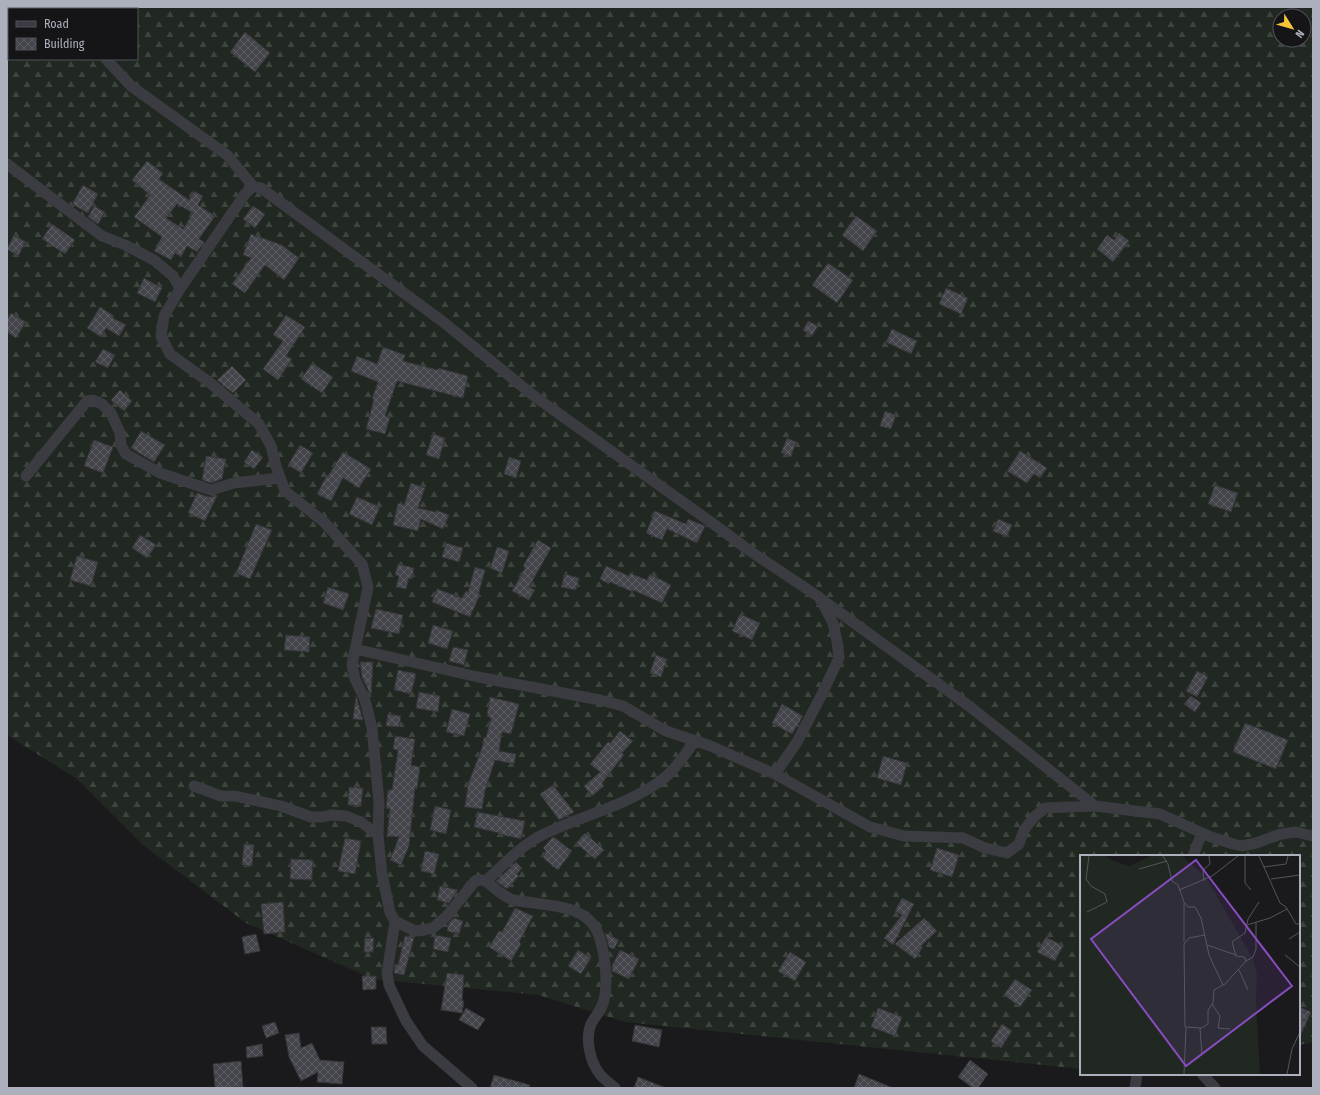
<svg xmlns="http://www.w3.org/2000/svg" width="1320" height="1095" font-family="'Fira Sans Condensed',sans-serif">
<defs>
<pattern id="forest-firs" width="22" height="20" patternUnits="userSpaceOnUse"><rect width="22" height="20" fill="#202821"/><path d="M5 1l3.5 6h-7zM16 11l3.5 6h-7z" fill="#3e453f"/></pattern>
<pattern id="building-cross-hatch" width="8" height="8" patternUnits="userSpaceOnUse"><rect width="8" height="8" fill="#44454a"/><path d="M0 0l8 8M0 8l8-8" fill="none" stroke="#5c5d62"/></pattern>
</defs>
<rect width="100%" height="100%" fill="#1a1a1d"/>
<path fill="url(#forest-firs)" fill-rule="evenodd" d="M7,7H1313V1042L1299,1045V856H1081V1069L625,1022L538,995L373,979L246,923L143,845L77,779L7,735ZM9,9H137V59H9ZM1280,16H1304V40H1280Z"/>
<path fill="url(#building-cross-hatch)" stroke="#343439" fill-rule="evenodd" d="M245,32L270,53L255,72L230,52Z
M147,161L163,173L159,179L189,200L194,191L203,196L198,205L215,216L199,239L204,242L197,252L187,246L181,257L175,253L171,260L154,251L162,237L134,217L150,195L132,180ZM177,204L193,213L183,229L166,218Z
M83,185L98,194L88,213L72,204Z
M94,206L105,212L98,224L88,217Z
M253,206L265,214L255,228L243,219Z
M856,216L877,231L863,251L842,235Z
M52,224L75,240L65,254L42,239Z
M1119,233L1129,241L1113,262L1097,249L1107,235L1114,240Z
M251,234L282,245L299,258L284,280L265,265L245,293L232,284L251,258L243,255Z
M14,235L26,242L18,256L7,249Z
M828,263L853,280L837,303L812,285Z
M144,278L162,288L155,302L137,293Z
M946,288L968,298L961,314L939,304Z
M100,307L114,316L113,318L126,325L119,336L106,328L101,337L87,328Z
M11,313L26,322L16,338L7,332V319Z
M286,315L305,327L286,356L292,359L278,380L263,369L283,341L273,335Z
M808,321L818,326L812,336L803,330Z
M892,329L917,341L911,354L886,342Z
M383,347L405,355L403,361L438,370V368L468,376L463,398L397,381L385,416L390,417L385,434L366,429L374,399H372L378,382L351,371L357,356L377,364Z
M103,349L115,355L108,368L95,362Z
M312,363L333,377L322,393L301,379Z
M232,366L246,380L233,393L217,380Z
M120,390L132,401L124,411L111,400Z
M885,411L896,415L891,429L880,426Z
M141,431L165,445L154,462L131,448Z
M433,434L445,438L439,459L426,455Z
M787,438L796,442L791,457L781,453Z
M94,440L113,447L103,473L84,466Z
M300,445L313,453L301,473L288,465Z
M252,450L263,457L254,469L244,462Z
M1020,451L1047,468L1040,478L1034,474L1027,483L1007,471Z
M343,452L371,469L359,488L343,478L331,501L317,494L327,475L328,476Z
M206,456L226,459L222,479L211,483L202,480Z
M509,457L521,461L516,478L504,474Z
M411,483L425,488L418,508L436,512V510L449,515L443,529L421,519L418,531L393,525L398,503L404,505Z
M1215,485L1238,493L1231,512L1208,504Z
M197,493L209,497L217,496L205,521L188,513Z
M357,497L380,507L372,525L349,514Z
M655,511L686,524L688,519L705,526L697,543L667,529L662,540L646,533Z
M998,519L1012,525L1007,537L993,531Z
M256,524L272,530L250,579L236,573Z
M140,535L156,545L147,558L132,548Z
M538,540L551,548L529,587L535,590L529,600L512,591L525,568L523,566Z
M446,543L463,548L459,562L442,557Z
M497,547L509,551L502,573L490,568Z
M77,556L98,562L91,586L70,580Z
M398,564L414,568L412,579L409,578L406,589L396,587L399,576L395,575Z
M606,566L629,576L630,573L647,580L650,574L671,585L662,603L633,590V592L610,582L609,584L600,579Z
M475,567L485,570L478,596L479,597L470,617L432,602L437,589L462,598L466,591L468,592Z
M565,574L579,578L576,590L561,587Z
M328,587L349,594L343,610L323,603Z
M376,609L403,615L399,634L371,628Z
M740,614L760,623L752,640L732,631Z
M433,625L453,631L447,649L428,643Z
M286,635L310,637L309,652L284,650Z
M453,647L468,650L464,665L449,661Z
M656,655L667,659L661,677L650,673Z
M360,662H373L371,696L362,677Z
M398,670L416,674L411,694L394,690Z
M1197,671L1208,677L1197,697L1186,691Z
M419,692L440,696L438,712L416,708Z
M356,696L358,702L363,720L353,719Z
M1191,696L1201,703L1195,712L1184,704Z
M490,697L519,704L511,734L502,732L499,751L516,754L514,764L495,760L485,791L482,809L465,807L468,784L482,748L484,737L486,738L491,718L487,716Z
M782,704L803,716L792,734L772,723Z
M452,709L470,714L464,736L446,732Z
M388,714L401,716L399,727L386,726Z
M1245,723L1288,740L1276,769L1233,752Z
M620,731L633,741L622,753L624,755L602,783L604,786L592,796L584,786L600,772L590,764L608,742L610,743Z
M395,736L415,739L411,765L420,767L417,789L415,788L409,846L401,865L390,860L399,837L387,836L390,809L386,808L388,790H392L398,750L393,749Z
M883,756L907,763L901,785L877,778Z
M553,785L574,812L559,820L540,794Z
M349,787L363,788L361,806L348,805Z
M435,806L451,810L446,834L430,830Z
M478,812L525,821L521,839L499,834V833L474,827Z
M585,833L604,850L595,859L576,843Z
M554,837L572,851L558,870L543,858L546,851L543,848L551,839Z
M345,838L361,841L355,874L338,871Z
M244,844L254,845L252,866L242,865Z
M937,848L959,855L952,877L930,870Z
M425,851L439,854L434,874L421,871Z
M291,859L313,860L312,880L290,879Z
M516,862L522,868L517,874L519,876L507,889L496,881Z
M440,886L458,890L449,903L437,900Z
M902,898L914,904L893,945L884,938L902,915L895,911Z
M283,902L285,932L264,934L261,904Z
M515,908L533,916L519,942L521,944L511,961L489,947L499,931L502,932Z
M454,918L463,921L459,934L447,931L449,923Z
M924,918L937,931L921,946L923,947L915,959L895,944Z
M605,933L619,940L614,949L609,947Z
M256,934L260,951L245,954L242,937Z
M435,935L451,938L448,952L433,949Z
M405,936L414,938L404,975L394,973L395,964L398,965Z
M1046,937L1063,946L1055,961L1037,952Z
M365,938H374L373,952H364Z
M578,950L591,958L581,974L568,966Z
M620,950L639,959L629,979L612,971V966Z
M790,952L806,962L795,981L778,971Z
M447,973L464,975L462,1001H464L462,1013L441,1010Z
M362,976H376V989L363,990Z
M1015,979L1032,990L1020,1007L1004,995Z
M1299,1007L1311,1012L1299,1039Z
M466,1008L485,1019L478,1030L459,1020Z
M878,1008L902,1017L895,1036L871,1027Z
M275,1022L279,1033L266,1038L262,1026Z
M1002,1024L1012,1031L1001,1048L991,1041Z
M635,1025L662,1030L659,1047L632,1041Z
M371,1027H386L387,1044H372Z
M299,1033L301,1048L312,1043L320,1060L344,1062L342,1084L317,1082L318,1072L301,1081L289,1057L285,1035Z
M262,1044L263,1056L247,1058L246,1047Z
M970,1060L988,1074L978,1088H973L958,1077Z
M241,1061L243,1087L215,1088L213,1064Z
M859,1074L893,1088H854Z
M494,1075L530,1085L529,1088H490Z
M638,1077L666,1088H634Z"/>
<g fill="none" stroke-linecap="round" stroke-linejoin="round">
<path stroke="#3b3c42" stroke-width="11" d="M36,7L39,9
M106,59L131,86L227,155L253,186
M7,164L102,236L125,245L154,260L173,276L180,289L164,316L161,336L170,354L209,382L259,424L271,446L276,466L285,491L324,522L362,564L368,587L352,665L355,679L365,700L372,728L379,802L378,835L382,874L390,912L395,921L413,930L419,931L433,928L447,916L475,881L481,880L486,881C494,888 503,896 513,900C518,901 524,902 528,902C549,906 575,905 591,922C605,937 610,987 602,1006C599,1013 594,1018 591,1024C585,1039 590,1061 599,1073C603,1079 610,1083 615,1088
M180,289L245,194L253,186L261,188L442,321L534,396L715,525L750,551L819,597L833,623L837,641L839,658L821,696L797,742L775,774
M26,476L87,401L93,400L102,404L111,413L120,433L121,445L126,454L160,473L211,490L234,483L280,478
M821,599L969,706L1095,806
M355,649L478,677L600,700L623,706L666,731L708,745L775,774L870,827L904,836L963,838L985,848L1007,853L1019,844L1024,830L1034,817L1045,808L1068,807L1095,806L1160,814L1211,837L1233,844L1242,846L1256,843L1281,834L1296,832L1313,836
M194,786L221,796H235L281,806L311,817H322L331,815L346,816L361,822L378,835
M1193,856L1202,833
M486,881C502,866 522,845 542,835C580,816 623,807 659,782C674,772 684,755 695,741
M395,921L387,973L389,985L406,1021L423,1046L472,1088
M1202,1074L1215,1088
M1135,1088L1137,1074"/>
</g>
<g transform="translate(1080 855)">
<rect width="220" height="220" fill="#1a1a1d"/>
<path d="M0,1H26L31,5L49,11L71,1H102L126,22L173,104L177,120L176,147L180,219H0Z" fill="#202821"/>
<path fill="none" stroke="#54565d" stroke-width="1" d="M83,1L88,9L92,26L98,30L104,47L108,52H115L121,63L129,100L143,130M165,1V28L171,35M179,1L200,48L206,52L216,69H220M184,12L206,9L208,1M59,14L87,6M191,24L220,20M124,26L123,15L130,9L129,1M99,35L132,21L158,1M7,57L27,47L25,39L11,31L6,24L9,1M167,70L190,63L207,54M209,84L220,77M104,87V48M127,90L156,100M205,100L220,112M166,106L173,102L176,94V68M159,115L168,135M132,149L140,161L138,173L150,174M121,173L105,172L104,89L109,83L125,80M122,199L120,174L128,169V155L133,148L134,135L145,129L166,106L164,102L156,101L152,87L165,78L168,64L179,47M104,219L106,173M207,219L212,194L220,177"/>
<path fill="#874dbe" fill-opacity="0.15" stroke="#874dbe" stroke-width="2" d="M116,5L212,131L106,211L11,84Z"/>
<rect width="220" height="220" fill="none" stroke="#acb0bc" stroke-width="2"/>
</g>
<rect width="1320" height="1095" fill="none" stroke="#acb0bc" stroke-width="16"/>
<rect x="8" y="8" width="130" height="52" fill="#151518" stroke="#51535a"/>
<rect x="16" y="21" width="20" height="6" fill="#3b3c42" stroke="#51535a"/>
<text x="44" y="28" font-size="12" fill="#acb0bc">Road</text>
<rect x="16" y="38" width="20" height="12" fill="url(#building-cross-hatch)" stroke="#51535a"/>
<text x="44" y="48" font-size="12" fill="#acb0bc">Building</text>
<g transform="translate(1292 28) rotate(127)"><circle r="19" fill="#151518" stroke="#51535a"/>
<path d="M0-3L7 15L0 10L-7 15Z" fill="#f6c339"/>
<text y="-6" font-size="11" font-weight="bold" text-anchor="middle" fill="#acb0bc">N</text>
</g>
</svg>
